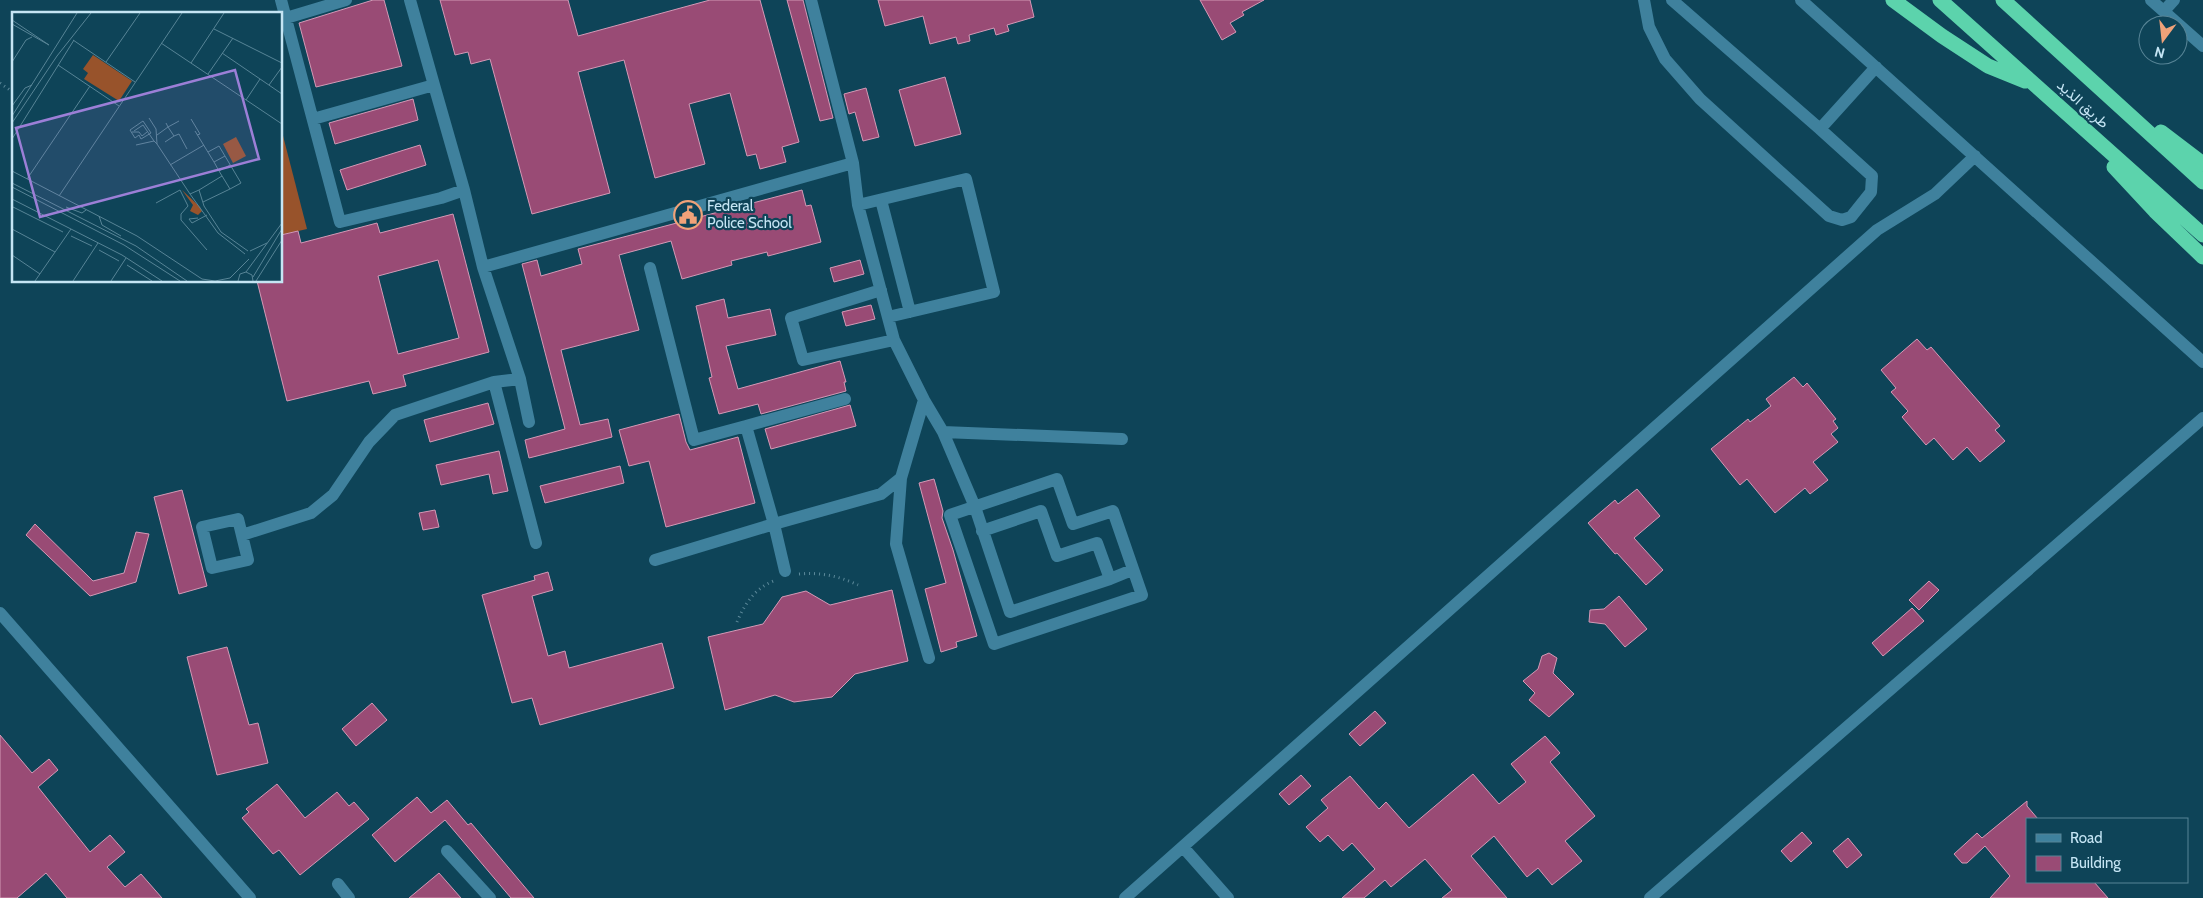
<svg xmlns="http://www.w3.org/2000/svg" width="2203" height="898" viewBox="0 0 2203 898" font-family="Cabin,Vazirmatn,sans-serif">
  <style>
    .green { fill: #98532b }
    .building { fill: #994b75; stroke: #d499b6; fill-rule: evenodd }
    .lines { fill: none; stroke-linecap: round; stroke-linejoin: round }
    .path { stroke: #5c899a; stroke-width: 3; stroke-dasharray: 1 4; stroke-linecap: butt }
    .minor { stroke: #3f819d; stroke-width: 12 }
    .highway { stroke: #5cd3ac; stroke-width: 15 }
    .labels { text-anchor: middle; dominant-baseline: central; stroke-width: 4.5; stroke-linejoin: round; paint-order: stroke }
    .street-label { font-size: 15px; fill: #c5e5f4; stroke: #0e4458 }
    .poi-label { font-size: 15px; fill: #c5e5f4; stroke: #0e4458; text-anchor: start }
    .inset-road { fill: none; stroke: #578496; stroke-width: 1 }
    .view { fill: #9c7fd7; fill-opacity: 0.15; stroke: #9c7fd7; stroke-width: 2.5 }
    .inset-edge { fill: none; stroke: #c5e5f4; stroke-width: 2.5 }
  </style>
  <rect width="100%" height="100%" fill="#0e4458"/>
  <path class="green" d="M281,128l26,101 -26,6z"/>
  <path class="building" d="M373,0h11l18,66 -86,21 -17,-64z
    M440,0h128l10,36 132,-36h50l39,142 -17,5 4,15 -26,7 -4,-15 -9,2 -17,-63 -41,11 16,60 -50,14 -31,-118 -46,12 32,121 -78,21 -42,-155 -19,5 -3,-12 -13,3z
    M787,0h16l30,118 -13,3z
    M878,0h152l4,17 -27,8 2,6 -13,4 -2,-7 -25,7 1,6 -12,3 -2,-7 -26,7 -7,-28 -38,10z
    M1200,0h64l-22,12 2,3 -14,8 6,9 -14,8z
    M945,77l16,57 -46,12 -16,-56z
    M866,88l13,49 -16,4 -8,-29 -6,2 -5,-20z
    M413,99l5,21 -83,24 -6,-21z
    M420,145l6,20 -79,25 -7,-20z
    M802,190l4,16 5,-1 10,37 -53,14 -1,-4 -36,9 1,4 -50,14 -11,-38 -52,14 20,75 -78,20 19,75 28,-6 4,18 -83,21 -4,-18 40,-11 -43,-165 15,-4 4,16 41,-12 -4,-15z
    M453,214l36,138 -86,23 3,11 -33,8 -4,-13 -82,20 -30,-120h24v-46l17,-4 3,12 76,-20 3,10zM438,260l21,78 -61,16 -20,-78z
    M860,260l4,14 -30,8 -4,-14z
    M724,299l4,19 42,-9 6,26 -50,11 12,43 102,-28 6,21h-2l2,9 -85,23 -3,-10 -39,10 -10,-36 3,-1 -16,-71z
    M871,305l4,14 -29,7 -4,-14z
    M1917,339l10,11 4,-3 69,79 -5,4 10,11 -25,21 -13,-15 -14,13 -19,-22 -8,7 -24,-28 6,-6 -17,-19 5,-4 -15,-18z
    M1794,377l9,10 4,-4 29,36 -3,2 5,7 -7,6 7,8 -25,20 15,18 -18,14 -5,-6 -30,25 -28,-34 -7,6 -29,-36 37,-30 2,3 21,-16 -5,-7z
    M488,403l6,21 -64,18 -6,-22z
    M850,405l6,21 -85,23 -6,-20z
    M679,414l7,28 4,8 48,-13 17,66 -89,24 -17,-66 -20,5 -10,-36z
    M499,451l9,40 -15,3 -4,-20 -48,11 -5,-20z
    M620,466l4,17 -79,20 -5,-17z
    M934,479l9,32 -1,7 11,32 24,86 -21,6 1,5 -16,5 -16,-63 21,-6 -27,-100z
    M1637,489l23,27 -26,22 29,32 -17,15 -29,-32 -2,1 -27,-31 27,-23 3,4z
    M182,490l25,96 -28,8 -25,-97z
    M435,510l4,17 -16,3 -4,-17z
    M35,524l58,57 31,-8 12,-41 13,2 -13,48 -46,14 -64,-61z
    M548,572l5,18 -21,6 16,60 17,-5 4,17 93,-25 12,45 -134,37 -8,-27 -20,5 -30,-108 53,-15 -1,-4z
    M1929,581l10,9 -20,20 -10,-10z
    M892,590l16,71 -53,13 -23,23 -38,5 -19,-7 -50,15 -17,-73 55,-13 19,-27 24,-6 24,14z
    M1619,596l28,33 -22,18 -20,-23 -16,-2 1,-12 14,-1z
    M1912,608l12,13 -41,35 -11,-13z
    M227,647l22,78 9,-2 10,40 -51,12 -30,-118z
    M1549,653l8,5 -4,15 21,21 -25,23 -20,-17 6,-7 -12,-12 15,-12 4,-13z
    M372,703l15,17 -31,26 -14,-17z
    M1375,711l11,12 -26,23 -11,-12z
    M0,735l32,38 17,-14 9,11 -20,17 52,65 20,-17 15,17 -18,15 18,20 16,-13 21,24h-95l-21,-25 -29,25h-17z
    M1545,736l15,17 -10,9 45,54 -30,25 17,20 -30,24 -14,-17 -11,9 -33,-41 -23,20 36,42h-65l10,-8 -27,-31 -34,28 -6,-7 -21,18h-22l33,-29 -23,-26 -9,8 -15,-16 -8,7 -14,-15 22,-19 -7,-8 29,-24 29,33 7,-7 23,26 64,-54 26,30 27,-22 -15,-18z
    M1301,775l10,11 -22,19 -10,-11z
    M277,784l28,34 32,-26 12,14 5,-4 15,17 -69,56 -21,-25 -6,4 -31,-36 7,-6 -3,-3z
    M417,797l14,16 16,-13 21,25 3,-2 63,75h-23l-66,-78 -50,42 -23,-27z
    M2027,801v5l11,13h-11v63h67l14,16h-118l20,-22 -25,-30 -18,17h-5l-8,-9 23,-21 5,5z
    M1802,832l10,11 -21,19 -10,-11z
    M1848,838l14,17 -15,13 -14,-17z
    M439,873l22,25h-52z"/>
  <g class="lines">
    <path class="path" d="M0,83l14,10
      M799,574c21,-2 40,2 59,11
      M737,622c8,-19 19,-35 39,-42"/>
    <path class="minor" d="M281,0l59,222 101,-24 23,-8
      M410,0l24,85
      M811,0l42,163 5,42 36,135 30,60
      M1644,0l5,27 16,32 35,40 129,117 13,4 9,-3 20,-25 1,-16 -52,-47
      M1672,0l148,129 56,-62
      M1801,0l402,362
      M2151,0l52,46
      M2164,11l10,-11
      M286,18l60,-18
      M313,119l121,-34 30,105 19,77 37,112 9,43
      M881,200l29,112
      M858,205l108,-26 28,113 -106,25
      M483,267l370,-104
      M650,268l44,172 52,-14
      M881,290l-90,28 12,42 91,-20
      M520,379l-26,3 42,161
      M845,399l-99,27 28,98 107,-30 20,-16
      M943,432l32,75 35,105 100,-33
      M1057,479l16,45 40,-13 29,84 -148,49 -44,-129z
      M238,519l10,41 -36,8 -10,-41z
      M982,531l59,-20 16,45 40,-13 13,36 22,-9
      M242,535l69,-22 22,-18 36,-53 26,-27 99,-33
      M655,560l119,-36 11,47
      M0,613l250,285
      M929,658l-33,-114 5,-66 23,-78 19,32 179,7
      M1183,847l45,51
      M447,851l43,47
      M338,884l11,14
      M1125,898l752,-668 58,-36 40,-38
      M1650,898l553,-480"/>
    <path class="highway" d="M1893,0l49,36 46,30 37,15
      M1940,0l263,235
      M2003,0l200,182
      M2161,132l42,32
      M2114,167l41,44 48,46"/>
  </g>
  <defs>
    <symbol id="civic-ring" viewBox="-11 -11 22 22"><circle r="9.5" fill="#0e4458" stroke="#f0a279" stroke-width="1.5"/><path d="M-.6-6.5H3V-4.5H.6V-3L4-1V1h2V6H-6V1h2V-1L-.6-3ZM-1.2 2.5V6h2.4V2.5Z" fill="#f0a279"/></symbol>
  </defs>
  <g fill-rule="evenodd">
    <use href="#civic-ring" x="672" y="199" width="32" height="32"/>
  </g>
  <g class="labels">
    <g class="street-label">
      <text transform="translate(2083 104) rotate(42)">طريق الذيد</text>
    </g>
    <g class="poi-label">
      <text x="707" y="206">Federal<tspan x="707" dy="17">Police School</tspan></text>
    </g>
  </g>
  <g transform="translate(12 12)">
    <rect width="270" height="270" fill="#0e4458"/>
    <path d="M81,43l39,26 -13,20 -35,-22 4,-6 -5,-4zM224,125l10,19 -13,7 -10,-19zM170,178l18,17 2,4 -4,4 -8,-4 3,-6z" fill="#98532b"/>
    <path class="inset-road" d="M0,8l37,25M0,12l37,21M202,17l68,34M61,28l62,42M149,31l121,81M210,41l60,41M0,50l14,-22 6,-3M94,50l34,-49M179,51l33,-50M46,53l61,41M196,62l25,-36M257,73l13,-18M234,88l14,-21M0,94l13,-18 7,-3M0,104l65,-103M179,107l9,15 -3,1M131,109l8,12 -10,6 -2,-4 -4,3 -5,-8zM0,111l45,-67 34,-43M154,111l2,4 11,-6M122,119l9,-6 11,16M183,119l19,31 11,-6M120,120h7l3,4 5,-4M145,123l11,-8 6,9 -9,6M162,124l5,-2 8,15M0,127l62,-99M145,132l33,50M124,133l18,-4 3,3 -1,-15 -7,-11M196,140l11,-6 22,37 -11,6 -11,-18M202,150l5,9 11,-6M158,153l34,-20M0,159l125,65 65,43 13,2 15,-3 19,-19M15,167l63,-93M0,171l124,63 51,35M0,175l112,58 56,36M187,178l23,-14M47,184l123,-183M0,187l110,56 40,26M191,190l27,-13M144,191l24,-13 8,16 -7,8v6l26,30M1,195l50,25M54,195l16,6 4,-3M87,204l3,9 19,11M186,206l-9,1 3,4 15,-8M0,217l43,23M59,224l21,10M87,238l20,11M238,239l17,-8M233,242l-27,-21 -28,-39 9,-4 5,16 17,26 27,19M0,243l28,19M115,253l25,16M234,260l36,-49M241,265l29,-48M23,269l36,-52M61,269l25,-38M99,269l15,-23M226,269l2,-7 6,-2 6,3 1,6M244,269l26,-41"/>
    <path class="view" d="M223,58l24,89 -219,58 -24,-89z"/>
    <rect width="270" height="270" class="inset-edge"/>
  </g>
  <rect x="2026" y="818" width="162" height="65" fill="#0e4458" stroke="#578496"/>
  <rect x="2036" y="834" width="25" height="8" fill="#3f819d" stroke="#578496"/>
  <text x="2070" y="843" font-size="15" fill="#c5e5f4">Road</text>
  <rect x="2036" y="856" width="25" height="15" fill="#994b75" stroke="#578496"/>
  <text x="2070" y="868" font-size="15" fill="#c5e5f4">Building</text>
  <g transform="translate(2163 40) rotate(195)"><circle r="24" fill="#0e4458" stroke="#578496"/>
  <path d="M0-4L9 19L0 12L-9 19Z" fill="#f0a279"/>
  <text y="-8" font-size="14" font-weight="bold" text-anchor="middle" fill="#c5e5f4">N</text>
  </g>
</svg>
